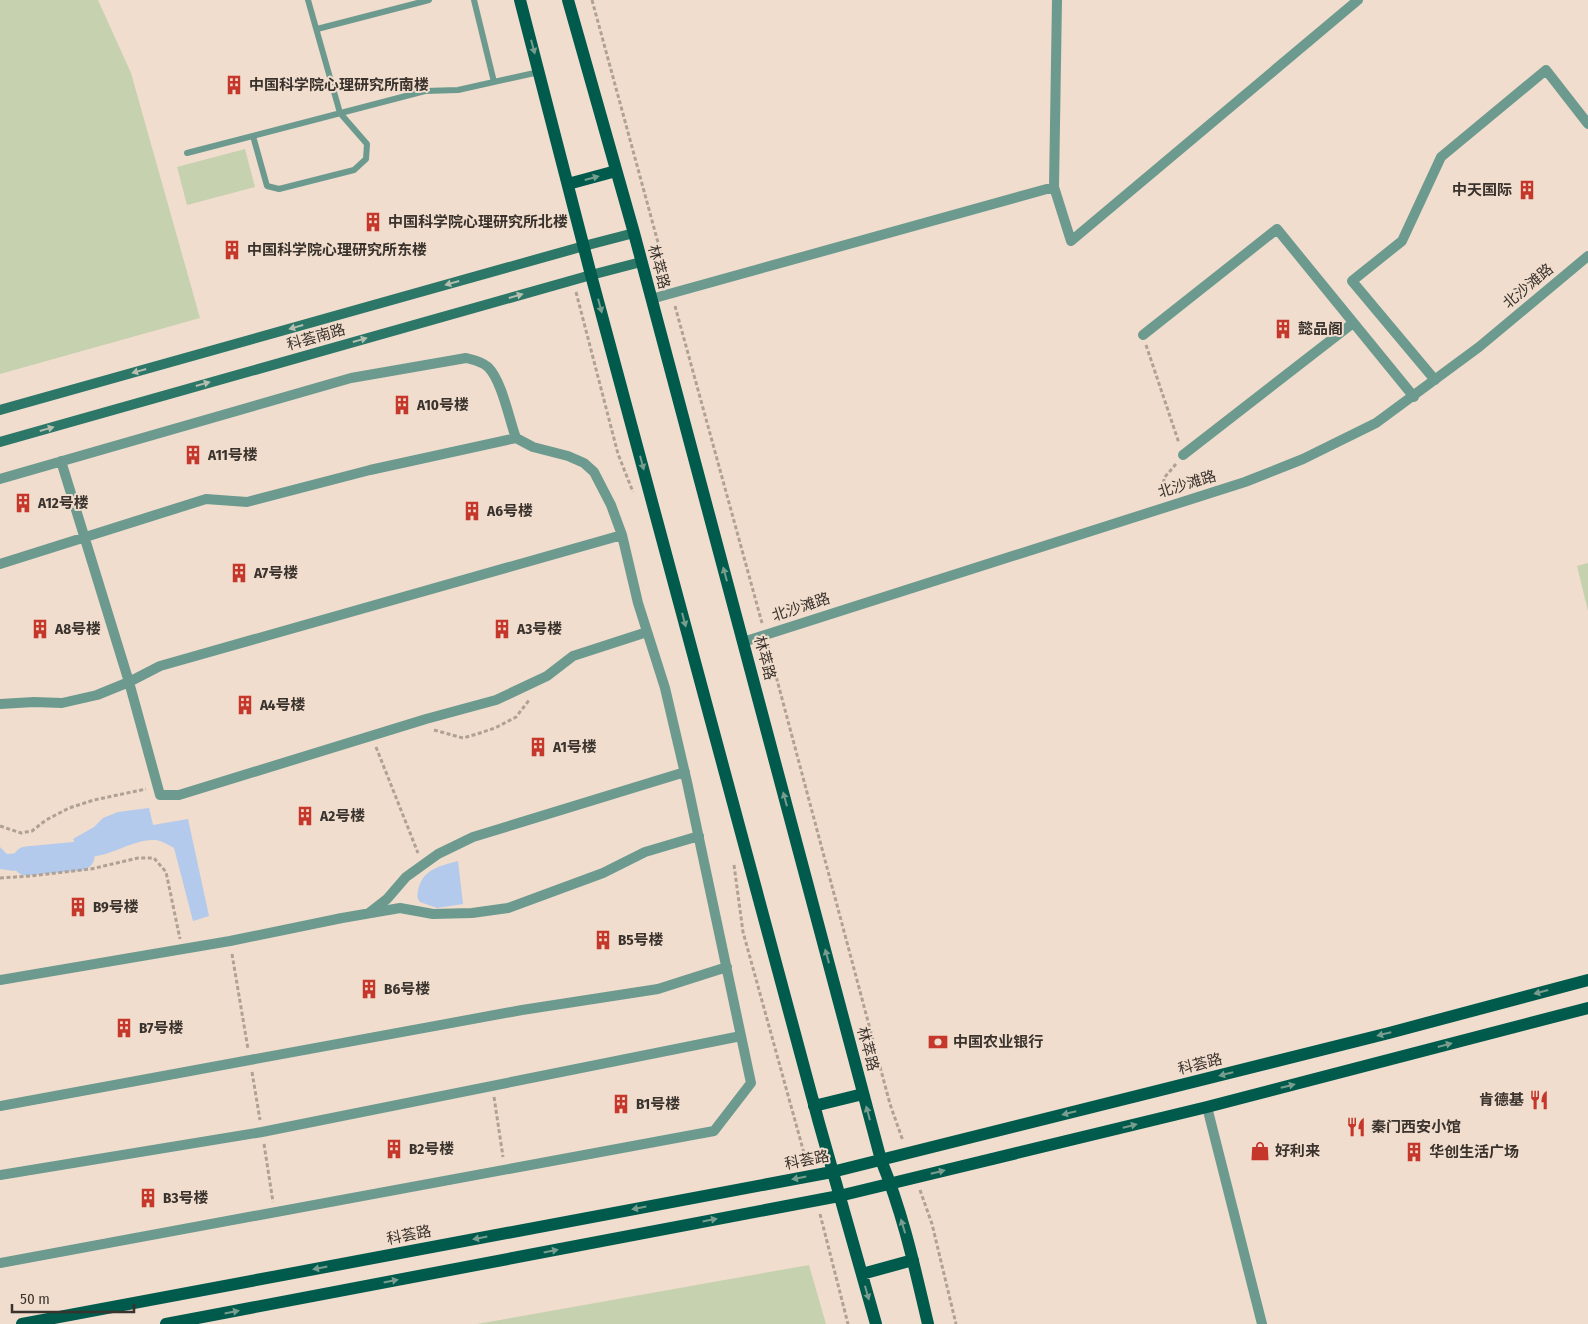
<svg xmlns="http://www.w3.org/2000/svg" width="1588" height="1324" viewBox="0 0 1588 1324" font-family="'Fira Sans Condensed','Noto Sans SC',sans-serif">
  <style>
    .green { fill: #c6d1af }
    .water { fill: #b3caec }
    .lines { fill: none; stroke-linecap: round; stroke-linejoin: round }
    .river { stroke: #b3caec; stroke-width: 29 }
    .path { stroke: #b0a195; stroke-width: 3; stroke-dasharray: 4 2.5; stroke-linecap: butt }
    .lane { stroke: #6d9a8f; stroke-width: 6 }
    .street { stroke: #6d9a8f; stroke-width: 10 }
    .secondary { stroke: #2c7768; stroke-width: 10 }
    .primary { stroke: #015b4d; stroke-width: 12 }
    .oneway { fill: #789c8d }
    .oneway2 { fill: #b5beaf }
    .labels { text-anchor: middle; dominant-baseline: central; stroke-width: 4; stroke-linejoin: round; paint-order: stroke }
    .poi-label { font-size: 15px; font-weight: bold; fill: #3a332d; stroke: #f0ddcd; text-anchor: start }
    .street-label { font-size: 15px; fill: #3a332d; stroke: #f0ddcd }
  </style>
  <rect width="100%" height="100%" fill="#f0ddcd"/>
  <path class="green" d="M0,0h98l33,73 69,245 -200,56z
    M245,149l10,38 -68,18 -10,-38z
    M1588,563v48l-11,-45z
    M809,1265l17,59h-349z"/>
  <path class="water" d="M149,808l4,17 35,-6 21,97 -16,5 -19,-73c-5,-3 -12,-7 -18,-8 -25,-2 -49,21 -76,16l-7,-17 21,-12 9,-9 15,-6z
    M0,847l7,7 12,-1 7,2 1,6 -3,7 -10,3 -14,-2z
    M458,861l5,43 -26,4 -17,-6c-3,-4 -3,-6 -2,-11 4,-22 22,-25 40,-30z"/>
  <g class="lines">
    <path class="river" d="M27,861l53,-5"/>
    <path class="path" d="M592,0l77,283
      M576,292l42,162 15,38
      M675,306l87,317
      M1146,345l33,98
      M1163,496l1,-18 12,-14
      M768,646l122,458 13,37
      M434,730l29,8 14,-4 18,-6 21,-11 14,-18
      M376,747l42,106
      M0,826l21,7 11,-2 14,-11 23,-12 25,-8 52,-11
      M734,865l9,67 64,232
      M0,878l30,-2 61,-7 47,-11h16l12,14 14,67
      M232,954l16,95
      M252,1072l8,48
      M494,1097l9,60
      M264,1144l9,58
      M920,1190l12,34 24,100
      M820,1214l28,110"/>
    <path class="lane" d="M474,0l20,82
      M317,29l112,-29
      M253,136l14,50 12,3 75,-19 12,-11 1,-15 -27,-31 -32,-113
      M187,153l238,-62 33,-1 81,-18"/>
    <path class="street" d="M1057,0l-3,187 17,54 287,-241
      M651,299l403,-112
      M1143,335l134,-106 137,168
      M1435,380l-83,-99 50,-40 39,-84 105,-87 42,54
      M1183,455l170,-132
      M61,461l68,221 31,113h19l247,-76 70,-19 51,-24 26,-20 74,-24
      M0,479l351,-101 115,-20c8,2 15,3 22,9 14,14 21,52 28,71l17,9 35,9 16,7 10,9 17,33 11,30 16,68 27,85 22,94 64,301 -37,48 -714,132
      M0,564l206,-65 41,3 123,-32 146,-32
      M743,642l502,-160 58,-23 73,-36 103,-76 109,-91
      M0,704l34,-2 28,1 35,-8 32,-13 31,-16 462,-131
      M369,913l18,-14 19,-22 32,-23 35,-17 212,-65
      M0,980l230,-39 112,-23 58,-10 33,6 39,-1 36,-5 95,-35 42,-21 54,-16
      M0,1106l522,-96 136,-21 69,-22
      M1207,1107l55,217
      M0,1175l262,-43 479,-96"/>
    <path class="secondary" d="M0,410l584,-164 50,-13
      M0,442l591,-167 50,-13"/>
    <path class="primary" d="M520,0l71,275 228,848 57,201
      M568,0l66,233 247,927c22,53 34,109 47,164
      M568,184l48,-13
      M814,1106l49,-12
      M862,1274l51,-14
      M22,1324l810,-152 557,-139 199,-53
      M166,1324l673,-128 368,-89 381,-99"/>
  </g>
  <defs><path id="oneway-solid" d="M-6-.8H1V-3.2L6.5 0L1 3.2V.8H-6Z" transform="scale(1.25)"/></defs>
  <g class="oneway">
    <use href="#oneway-solid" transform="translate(533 47) rotate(75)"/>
    <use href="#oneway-solid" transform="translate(592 178) rotate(-15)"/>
    <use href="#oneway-solid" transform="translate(600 306) rotate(75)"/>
    <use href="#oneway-solid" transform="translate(642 463) rotate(75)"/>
    <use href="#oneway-solid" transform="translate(725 574) rotate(-105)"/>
    <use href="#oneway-solid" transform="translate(684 620) rotate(75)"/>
    <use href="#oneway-solid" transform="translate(785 799) rotate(-105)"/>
    <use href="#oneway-solid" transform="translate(827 956) rotate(-105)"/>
    <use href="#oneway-solid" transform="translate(1541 992) rotate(165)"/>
    <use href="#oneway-solid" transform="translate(1384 1034) rotate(166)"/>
    <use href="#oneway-solid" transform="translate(1445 1045) rotate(-15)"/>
    <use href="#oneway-solid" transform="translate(1226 1074) rotate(166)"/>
    <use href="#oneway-solid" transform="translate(1288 1086) rotate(-14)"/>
    <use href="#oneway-solid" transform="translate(868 1113) rotate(-105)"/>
    <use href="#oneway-solid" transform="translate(1069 1113) rotate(166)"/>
    <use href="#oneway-solid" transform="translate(1130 1126) rotate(-14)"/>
    <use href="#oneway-solid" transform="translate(938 1172) rotate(-14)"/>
    <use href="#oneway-solid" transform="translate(799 1178) rotate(169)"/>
    <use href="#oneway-solid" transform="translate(639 1208) rotate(169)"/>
    <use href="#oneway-solid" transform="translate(710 1220) rotate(-11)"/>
    <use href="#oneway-solid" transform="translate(903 1226) rotate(-107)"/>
    <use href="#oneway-solid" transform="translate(480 1238) rotate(169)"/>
    <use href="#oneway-solid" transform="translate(551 1251) rotate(-11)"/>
    <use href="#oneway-solid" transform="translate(320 1268) rotate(169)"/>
    <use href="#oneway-solid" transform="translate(391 1281) rotate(-11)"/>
    <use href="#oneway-solid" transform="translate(867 1293) rotate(74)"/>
    <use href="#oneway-solid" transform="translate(232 1312) rotate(-11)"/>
  </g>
  <g class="oneway2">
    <use href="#oneway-solid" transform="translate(452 283) rotate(164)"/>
    <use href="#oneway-solid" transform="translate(516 296) rotate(-16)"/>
    <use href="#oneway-solid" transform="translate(296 327) rotate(164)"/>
    <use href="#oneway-solid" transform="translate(360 340) rotate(-16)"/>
    <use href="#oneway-solid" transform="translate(139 371) rotate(164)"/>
    <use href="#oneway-solid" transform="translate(203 384) rotate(-16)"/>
    <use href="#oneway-solid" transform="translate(47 429) rotate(-16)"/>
  </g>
  <defs>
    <symbol id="building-bare" viewBox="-9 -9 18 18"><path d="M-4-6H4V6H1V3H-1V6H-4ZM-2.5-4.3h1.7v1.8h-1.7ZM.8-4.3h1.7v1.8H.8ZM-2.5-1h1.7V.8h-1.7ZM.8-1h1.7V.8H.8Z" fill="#c4372a" stroke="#f0ddcd" stroke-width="2.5" paint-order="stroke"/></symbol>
    <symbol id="bank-bare" viewBox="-9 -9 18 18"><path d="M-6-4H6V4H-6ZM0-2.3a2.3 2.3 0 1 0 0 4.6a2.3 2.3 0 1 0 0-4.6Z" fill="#c4372a" stroke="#f0ddcd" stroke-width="2.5" paint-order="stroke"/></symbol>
    <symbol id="restaurant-bare" viewBox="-9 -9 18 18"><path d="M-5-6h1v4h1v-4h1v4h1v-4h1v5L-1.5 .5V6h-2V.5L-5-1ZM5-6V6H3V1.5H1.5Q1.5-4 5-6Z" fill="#c4372a" stroke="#f0ddcd" stroke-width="2.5" paint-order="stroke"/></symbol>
    <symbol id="shop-bare" viewBox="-9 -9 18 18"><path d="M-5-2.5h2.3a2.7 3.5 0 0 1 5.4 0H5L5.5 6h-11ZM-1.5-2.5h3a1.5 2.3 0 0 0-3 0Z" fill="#c4372a" stroke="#f0ddcd" stroke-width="2.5" paint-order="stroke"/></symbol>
  </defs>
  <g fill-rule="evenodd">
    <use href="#building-bare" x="220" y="71" width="28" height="28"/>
    <use href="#building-bare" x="1513" y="176" width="28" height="28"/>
    <use href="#building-bare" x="359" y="208" width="28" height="28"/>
    <use href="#building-bare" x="218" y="236" width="28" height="28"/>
    <use href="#building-bare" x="1269" y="315" width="28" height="28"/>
    <use href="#building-bare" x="388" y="391" width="28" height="28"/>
    <use href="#building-bare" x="179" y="441" width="28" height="28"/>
    <use href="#building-bare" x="9" y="489" width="28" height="28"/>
    <use href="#building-bare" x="458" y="497" width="28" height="28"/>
    <use href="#building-bare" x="225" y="559" width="28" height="28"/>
    <use href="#building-bare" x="26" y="615" width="28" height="28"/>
    <use href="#building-bare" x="488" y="615" width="28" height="28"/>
    <use href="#building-bare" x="231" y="691" width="28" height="28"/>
    <use href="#building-bare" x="524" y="733" width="28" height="28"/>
    <use href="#building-bare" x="291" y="802" width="28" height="28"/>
    <use href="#building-bare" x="64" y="893" width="28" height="28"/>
    <use href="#building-bare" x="589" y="926" width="28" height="28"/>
    <use href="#building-bare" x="355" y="975" width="28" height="28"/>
    <use href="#building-bare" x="110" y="1014" width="28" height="28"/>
    <use href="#bank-bare" x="924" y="1028" width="28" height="28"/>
    <use href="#restaurant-bare" x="1525" y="1086" width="28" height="28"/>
    <use href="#building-bare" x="607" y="1090" width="28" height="28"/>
    <use href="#restaurant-bare" x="1342" y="1113" width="28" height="28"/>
    <use href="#building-bare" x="380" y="1135" width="28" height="28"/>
    <use href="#shop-bare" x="1246" y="1137" width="28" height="28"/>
    <use href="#building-bare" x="1400" y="1138" width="28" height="28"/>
    <use href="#building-bare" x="134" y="1184" width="28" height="28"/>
  </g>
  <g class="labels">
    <g class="poi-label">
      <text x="249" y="85">中国科学院心理研究所南楼</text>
      <text x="1512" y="190" text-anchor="end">中天国际</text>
      <text x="388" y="222">中国科学院心理研究所北楼</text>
      <text x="247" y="250">中国科学院心理研究所东楼</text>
      <text x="1298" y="329">懿品阁</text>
      <text x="417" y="405">A10号楼</text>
      <text x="208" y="455">A11号楼</text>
      <text x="38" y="503">A12号楼</text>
      <text x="487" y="511">A6号楼</text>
      <text x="254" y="573">A7号楼</text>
      <text x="55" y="629">A8号楼</text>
      <text x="517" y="629">A3号楼</text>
      <text x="260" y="705">A4号楼</text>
      <text x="553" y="747">A1号楼</text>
      <text x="320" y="816">A2号楼</text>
      <text x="93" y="907">B9号楼</text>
      <text x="618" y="940">B5号楼</text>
      <text x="384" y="989">B6号楼</text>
      <text x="139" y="1028">B7号楼</text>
      <text x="953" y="1042">中国农业银行</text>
      <text x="1524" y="1100" text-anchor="end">肯德基</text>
      <text x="636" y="1104">B1号楼</text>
      <text x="1371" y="1127">秦门西安小馆</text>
      <text x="409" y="1149">B2号楼</text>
      <text x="1275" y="1151">好利来</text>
      <text x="1429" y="1152">华创生活广场</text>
      <text x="163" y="1198">B3号楼</text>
    </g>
    <g class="street-label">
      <text transform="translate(659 267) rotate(75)">林萃路</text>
      <text transform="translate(1528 286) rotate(-40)">北沙滩路</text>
      <text transform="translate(316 337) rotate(-16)">科荟南路</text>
      <text transform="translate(1187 484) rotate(-17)">北沙滩路</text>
      <text transform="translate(801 607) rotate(-18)">北沙滩路</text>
      <text transform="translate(765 658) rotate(75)">林萃路</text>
      <text transform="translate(868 1049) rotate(75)">林萃路</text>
      <text transform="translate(1200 1064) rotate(-14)">科荟路</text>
      <text transform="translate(807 1160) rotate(-11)">科荟路</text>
      <text transform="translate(409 1235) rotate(-11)">科荟路</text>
    </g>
  </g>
  <path d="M12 1304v8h122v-8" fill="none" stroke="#3a332d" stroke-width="2.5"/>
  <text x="20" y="1304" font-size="15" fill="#3a332d" stroke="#f0ddcd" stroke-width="4" paint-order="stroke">50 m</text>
</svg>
